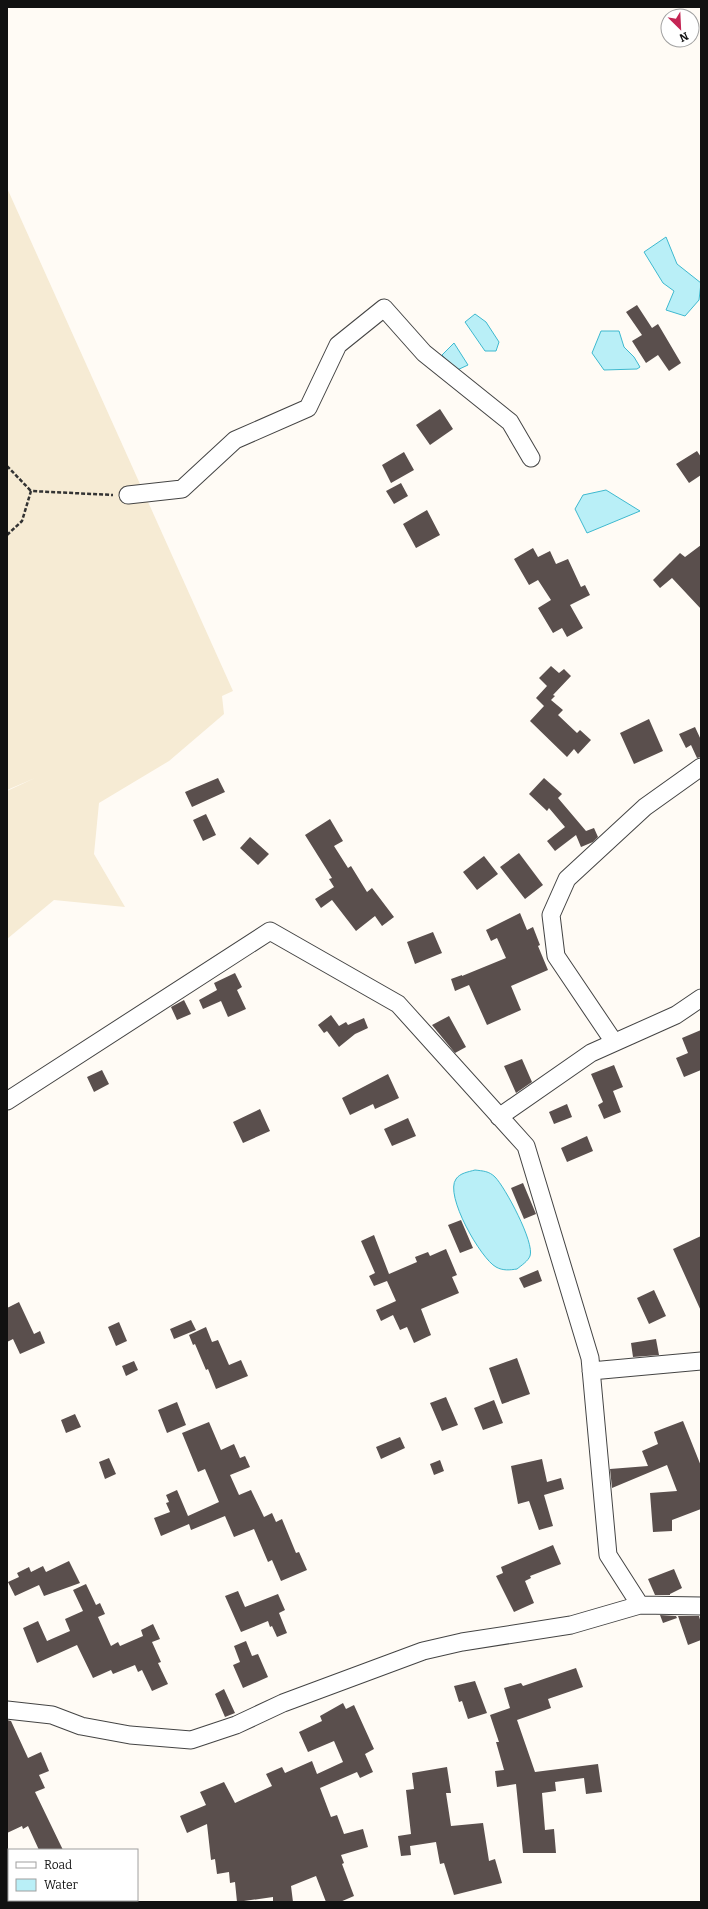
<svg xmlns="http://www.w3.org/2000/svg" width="708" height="1909" viewBox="0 0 708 1909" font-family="Bitter,serif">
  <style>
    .farmland { fill: #f6ebd4 }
    .water { fill: #b9eff7; stroke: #3eb9cf }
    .building { fill: #5a4f4d }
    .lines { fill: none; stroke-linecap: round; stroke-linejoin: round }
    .minor-casing { stroke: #444; stroke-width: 19 }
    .path { stroke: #333; stroke-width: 2.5; stroke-dasharray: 4 2; stroke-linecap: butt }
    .minor { stroke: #fff; stroke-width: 17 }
  </style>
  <rect width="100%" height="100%" fill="#fffbf5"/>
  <path class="farmland" d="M7,188l226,503 -11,5 2,18 -55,47 -70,42 -5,51 31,53 -71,-7 -47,39v-148l28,-13 -28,12z"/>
  <path class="water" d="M666,237l11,27 24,19 -2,17 -14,16 -19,-6 8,-19 -11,-8 -19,-31z
    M475,314l11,8 13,20 -3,9h-11l-20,-29z
    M601,331h18l5,16 10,10 6,10 -3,2 -33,1 -12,-17z
    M454,343l14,22 -13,6 -13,-16z
    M606,490l34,21 -53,22 -12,-24 8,-14z
    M475,1170c8,1 14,1 20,7 10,10 40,66 35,79 -2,5 -8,9 -13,13 -7,1 -14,2 -21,-2 -15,-8 -52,-72 -40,-88 4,-6 12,-7 19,-9z"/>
  <path class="building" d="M637,305l15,23 6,-4 23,39 -12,8 -11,-16 -12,8 -14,-22 10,-6 -16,-23z
    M440,409l13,20 -23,16 -14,-20z
    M697,451l4,6v18l-12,8 -13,-19z
    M404,452l10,18 -23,13 -9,-18z
    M401,483l7,13 -14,8 -8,-13z
    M427,510l13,25 -24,13 -13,-24z
    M701,545v64l-29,-31 -12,10 -7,-8 27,-27 5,4z
    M533,548l5,9 12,-6 6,13 12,-5 13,28 4,-2 5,10 -20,10 13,23 -16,9 -5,-9 -9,5 -15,-25 13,-8 -13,-20 -9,5 -15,-26z
    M551,666l8,7 5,-4 7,7 -18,19 2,1 -4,4 12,10 -5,5 19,18 3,-3 11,10 -13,14 -4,-5 -7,8 -37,-36 14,-15 -8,-8 11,-12 -8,-8z
    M649,719l14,32 -29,13 -14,-31z
    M695,727l6,13v17l-4,1 -6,-13 -5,3 -7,-14z
    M218,778l7,14 -33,15 -7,-15z
    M544,778l18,16 -4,4 28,33 8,-3 4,9 -5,5 -12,5 -5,-12 -21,16 -8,-10 18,-14 -16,-19 -2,3 -18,-17z
    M206,814l10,21 -13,6 -10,-21z
    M330,819l13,22 -9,5 14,22 3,-2 16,26 5,-4 22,29 -12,9 -7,-10 -19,15 -24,-31 -11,8 -6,-9 19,-12 -5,-8 3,-1 -27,-43z
    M250,837l19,17 -11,11 -18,-17z
    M519,853l24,32 -18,14 -25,-32z
    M484,856l14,18 -21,16 -14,-18z
    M520,913l7,17 6,-3 7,18 -2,1 10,24 -37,16 10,24 -34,15 -18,-40 -14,6 -4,-12 11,-4v1l44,-18 -9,-20 -6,3 -5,-11z
    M433,932l9,21 -27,11 -8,-22z
    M235,973l7,14 -5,3 9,19 -18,8 -7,-16 -18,8 -4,-9 18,-10 -3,-7z
    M184,1000l7,14 -14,6 -6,-13z
    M331,1015l8,11 7,-4 2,3 16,-7 4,10 -13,6 -16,13 -12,-16 -3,2 -6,-8z
    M449,1016l17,31 -11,6 -23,-28z
    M701,1030v40l-17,7 -8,-19 12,-5 -6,-15z
    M522,1059l10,23 -16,11 -12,-27z
    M614,1065l9,22 -10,4 8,21 -17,7 -6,-14 5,-3 -12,-28z
    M102,1070l7,14 -15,8 -7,-15z
    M388,1074l11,24 -24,11 -2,-5 -23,11 -8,-17z
    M567,1104l5,13 -18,7 -5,-12z
    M260,1109l10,22 -27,12 -10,-21z
    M408,1118l8,18 -24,10 -8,-17z
    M587,1136l6,15 -26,11 -6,-14z
    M523,1183l13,31 -12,5 -13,-31z
    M461,1220l12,28 -13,5 -12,-28z
    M374,1235l15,39 28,-12 -2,-5 13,-5 2,4 16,-7 11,26 -5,2 7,16 -38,16 10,26 -17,8 -7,-16 -7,3 -7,-15 -12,6 -5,-11 20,-9 -9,-20 -13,5 -5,-10 6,-3 -14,-32z
    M701,1236v75l-28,-62z
    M538,1270l4,11 -18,7 -5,-10z
    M654,1290l12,26 -17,8 -12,-26z
    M19,1302l15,32 6,-3 5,12 -25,11 -7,-15 -6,3v-34z
    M191,1320l5,10 -22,9 -4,-10z
    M119,1322l8,19 -11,5 -8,-19z
    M206,1327l6,15 6,-2 11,25 12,-5 7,16 -32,13 -8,-20 -2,1 -11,-26 -2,1 -4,-10z
    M656,1339l3,16 -26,2 -2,-14z
    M517,1358l13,36 -28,10 -13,-36z
    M134,1361l4,9 -12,6 -4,-10z
    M446,1397l12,28 -16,6 -12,-28z
    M494,1400l9,23 -20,7 -9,-22z
    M177,1402l9,23 -19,8 -9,-23z
    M75,1414l6,13 -15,6 -5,-13z
    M683,1421l18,45v43l-29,11v11l-19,1 -3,-39 27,-2 -10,-26 -55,23 -2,-19 38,-3 -6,-15 16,-7 -4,-12z
    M209,1422l12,28 13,-6 6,14 5,-2 5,11 -20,8 9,20 12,-5 13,27 8,-4 4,9 6,-3 14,34 3,-1 8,18 -26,11 -9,-21 -4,2 -14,-33 -20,8 -9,-21 -34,14 -2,-6 -28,12 -7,-18 16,-6 -4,-9 3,-1 -3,-7 11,-5 11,26 31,-14 -14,-33 -7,3 -16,-39z
    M400,1437l5,11 -24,11 -5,-12z
    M109,1458l7,16 -11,5 -6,-17z
    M542,1459l5,23 14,-4 3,11 -20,6 9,31 -14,4 -10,-29 -11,3 -7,-38z
    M440,1460l4,11 -10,4 -4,-11z
    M553,1545l8,19 -31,12 1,2 -6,3 9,22 -20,9 -18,-36 7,-3 -2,-6z
    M69,1561l11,22 -36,13 -5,-11 -24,11 -7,-14 11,-5 -2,-4 12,-6 2,5 12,-6 3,6z
    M674,1569l8,19 -12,6v1h-15l-7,-16z
    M86,1584l10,21 4,-2 5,11 -7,3 13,29 7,-4 2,4 23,-10 -2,-6 12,-6 7,15 -8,3 9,20 -3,1 10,21 -16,7 -10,-21 -4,2 -3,-7 -22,9 -2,-4 -18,8 -16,-33 -40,18 -14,-35 15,-7 9,20 23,-10 -5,-12 18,-8 -10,-21z
    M238,1591l7,16 33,-13 7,16 -6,3 8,20 -10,4 -5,-11 -2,1 -2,-6 -27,11 -16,-36z
    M660,1615l16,1 1,2 -14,5z
    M678,1616h21l2,7v17l-13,5z
    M246,1641l6,15 6,-2 10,23 -25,11 -10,-23 7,-3 -6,-16z
    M576,1668l7,19 -35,12 3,9 -34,12 18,52 63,-8 4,28 -16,2 -2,-16 -29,4 1,9 -14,2 3,37 9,-1 2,24h-33l-7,-69 -19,3 -2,-16 9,-1 -8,-28h3l-9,-27 20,-7 -6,-20 17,-5 2,3z
    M475,1681l12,32 -19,6 -6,-18 -3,1 -5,-16z
    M224,1689l11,24 -10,4 -10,-23z
    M343,1703l3,6 8,-4 20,44 -9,5 8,18 -13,6 -3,-6 -37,16 11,29 6,-2 7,19 19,-5 5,18 -27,8 3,8 -2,1 12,32 -14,6h-14l-10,-26 -25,10 2,16h-20v-5l-36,5 -2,-20 -5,1 -1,-11 -12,2 -2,-15 -4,1 -4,-36 -20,9 -7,-17 26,-11 -6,-13 24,-10 11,21 37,-17 -6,-12 16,-7 3,6 27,-12 5,13 26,-12 -9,-21 -26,11 -9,-20 23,-11 -2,-5z
    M7,1720l4,1 17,37 13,-6 8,19 -10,4 6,13 -10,4 28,58h-24l-11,-24 -5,3 -1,-3 -15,7z
    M447,1767l4,26h-5l5,33 32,-3 6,38 6,-2 7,24 -48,12 -10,-32 -4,1 -4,-22 -26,4 1,9 -10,1 -3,-20 13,-2 -5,-44 8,-1 -2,-16z"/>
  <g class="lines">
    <defs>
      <path id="minor" d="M128,495l54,-6 53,-49 73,-32 30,-63 46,-37 40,45 86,69 21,36
        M614,1042l-58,-86 -5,-41 16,-36 78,-72 56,-40
        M7,1101l263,-170 128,73 128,142 64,212 18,197 32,50 61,1
        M499,1117l92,-64 85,-38 25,-17
        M591,1371l110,-10
        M7,1710l45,5 29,11 49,9 61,5 45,-15 47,-22 140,-52 39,-9 109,-17 69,-20"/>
    </defs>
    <use href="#minor" class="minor-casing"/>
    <path class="path" d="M7,466l24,25
      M7,535l15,-14 9,-30 82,4"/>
    <use href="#minor" class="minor"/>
  </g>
  <rect width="708" height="1909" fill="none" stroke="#111111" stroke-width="16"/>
  <rect x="8" y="1849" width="130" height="52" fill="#ffffff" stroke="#a0a0a0"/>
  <rect x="16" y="1862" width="20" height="6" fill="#ffffff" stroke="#a0a0a0"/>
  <text x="44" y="1869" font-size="12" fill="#111111">Road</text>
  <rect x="16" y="1879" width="20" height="12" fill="#b9eff7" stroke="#a0a0a0"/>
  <text x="44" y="1889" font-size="12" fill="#111111">Water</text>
  <g transform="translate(680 28) rotate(156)"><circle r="19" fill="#ffffff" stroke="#a0a0a0"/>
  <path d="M0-3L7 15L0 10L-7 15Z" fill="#c42554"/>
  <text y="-6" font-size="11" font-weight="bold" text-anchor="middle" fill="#111111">N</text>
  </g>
</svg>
